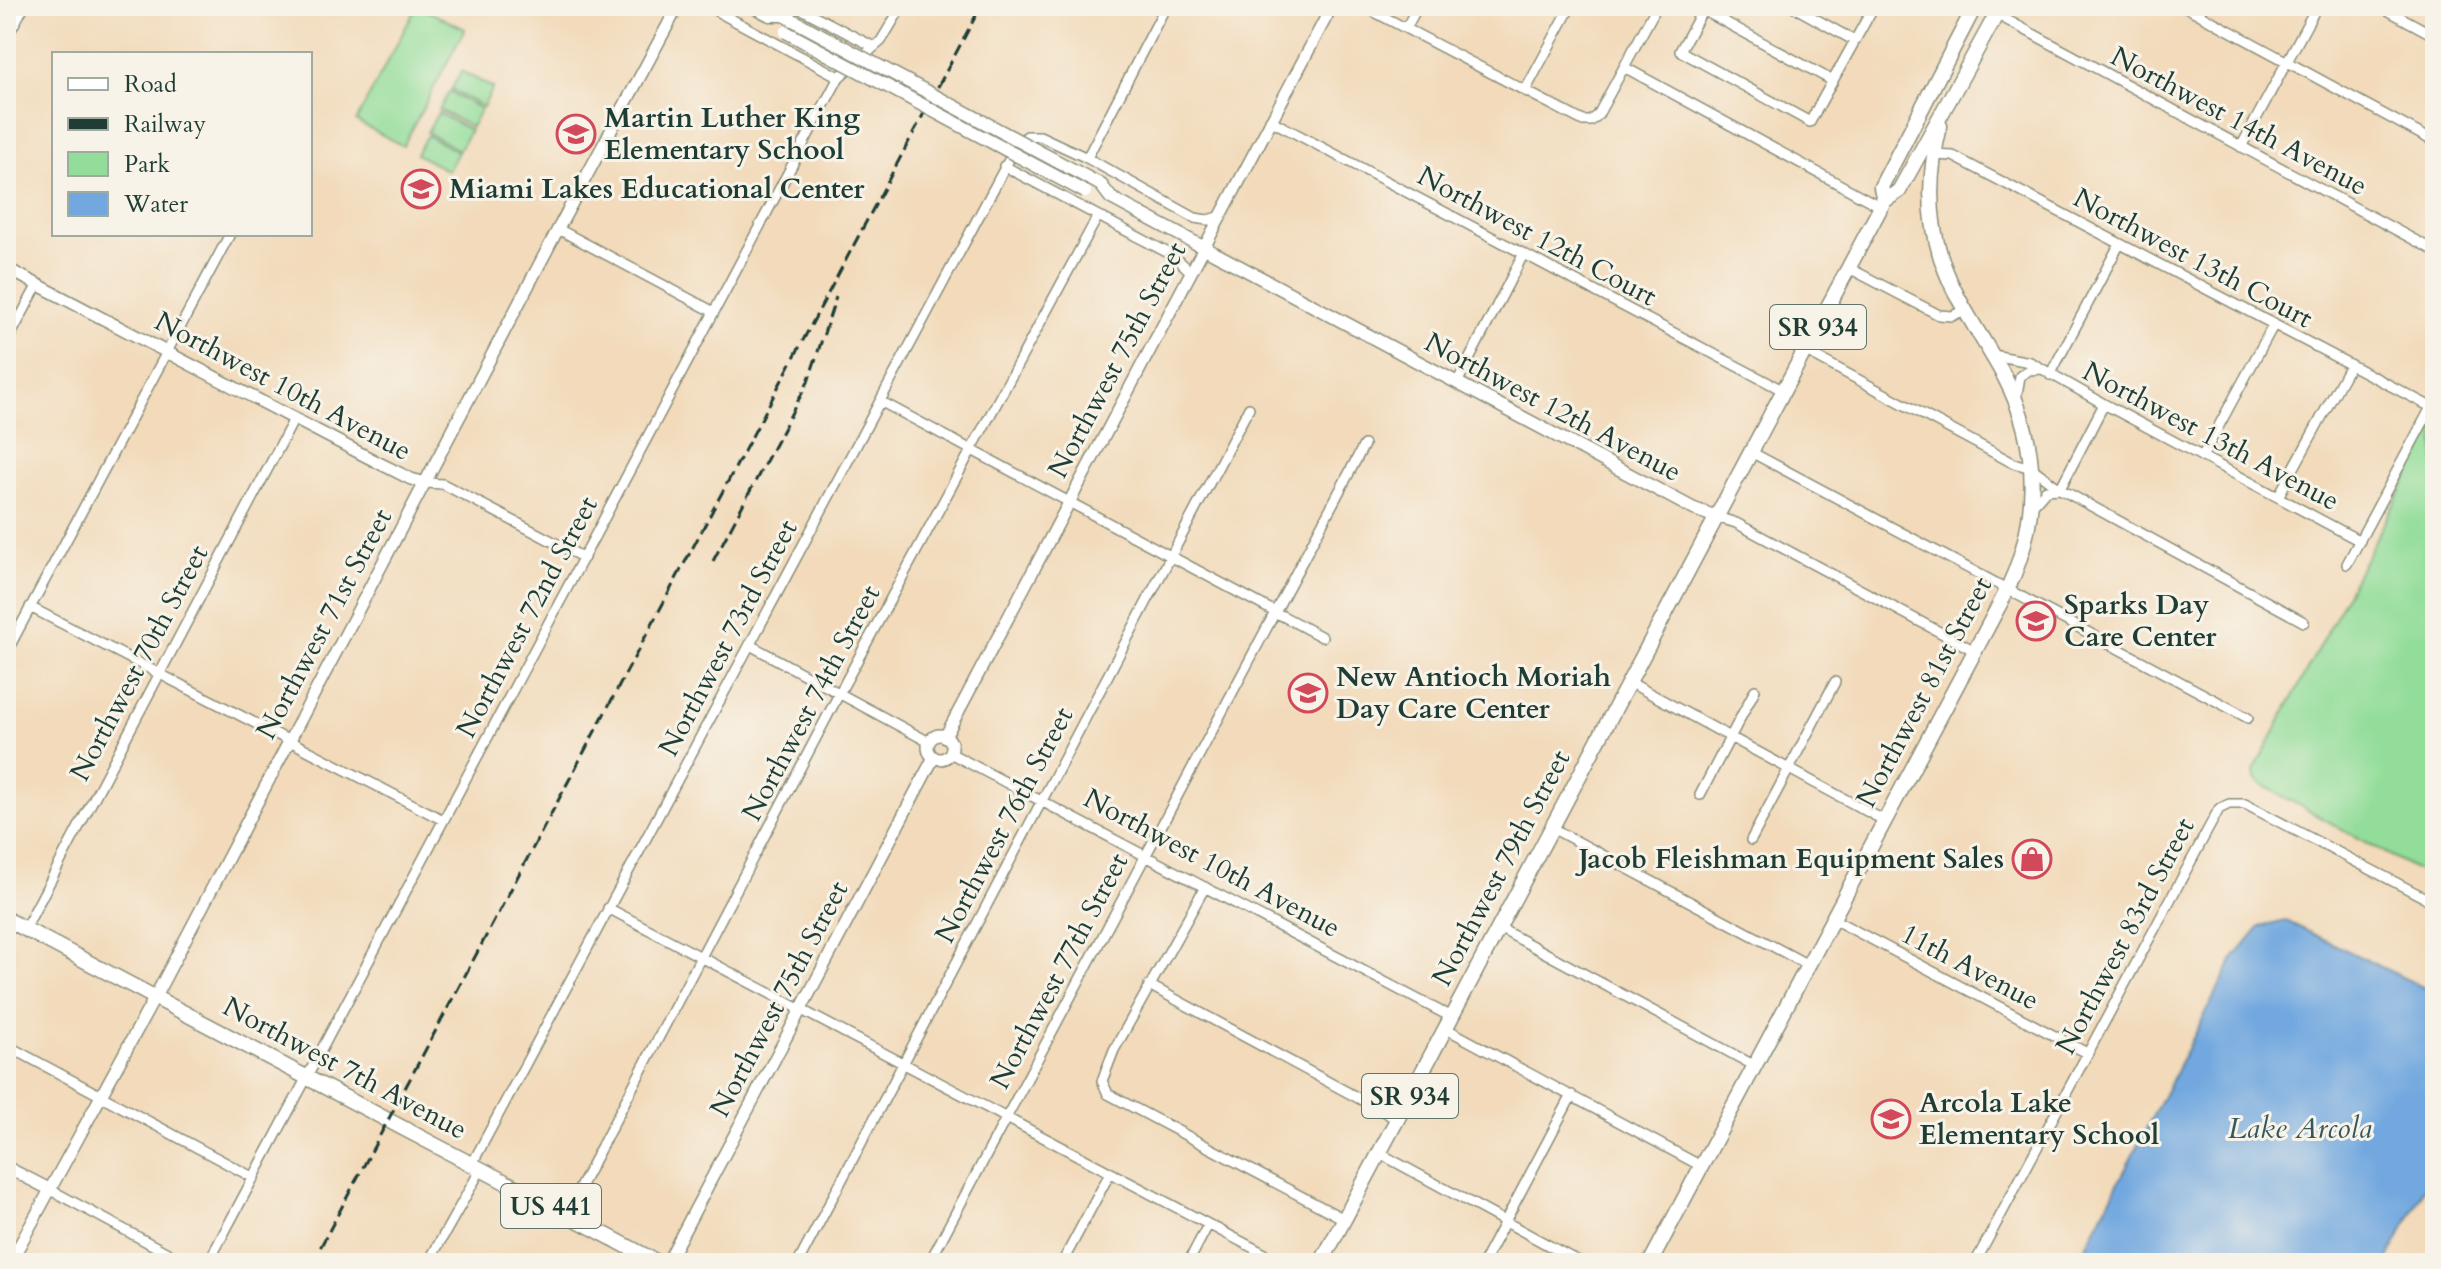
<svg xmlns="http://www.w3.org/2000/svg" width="2441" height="1269" viewBox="0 0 2441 1269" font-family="Cardo,serif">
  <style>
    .green { fill: #92dd99; stroke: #588d66; stroke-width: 2 }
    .water { fill: #72a8df; stroke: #48728a; stroke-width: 2 }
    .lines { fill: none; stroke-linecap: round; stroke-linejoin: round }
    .minor-casing { stroke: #888c77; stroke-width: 12 }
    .tertiary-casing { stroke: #888c77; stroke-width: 14 }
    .secondary-casing { stroke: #888c77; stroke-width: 15 }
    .primary-casing { stroke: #888c77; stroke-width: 17 }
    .minor { stroke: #fff; stroke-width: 9 }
    .tertiary { stroke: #fff; stroke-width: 11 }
    .secondary { stroke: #fff; stroke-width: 12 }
    .primary { stroke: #fff; stroke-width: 14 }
    .rail { stroke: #1f3d34; stroke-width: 3; stroke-dasharray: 12 6; stroke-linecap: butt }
    .secondary-bridge-casing { stroke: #888c77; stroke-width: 15; stroke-linecap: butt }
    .secondary-bridge { stroke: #fff; stroke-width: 12 }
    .labels { text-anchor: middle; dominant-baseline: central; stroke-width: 6; stroke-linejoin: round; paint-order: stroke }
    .shield { fill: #f7f3e8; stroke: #60746a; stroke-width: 2 }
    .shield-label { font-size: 26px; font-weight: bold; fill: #1f3d34 }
    .poi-label { font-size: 28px; font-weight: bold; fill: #1f3d34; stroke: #f7f3e8; text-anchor: start }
    .street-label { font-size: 28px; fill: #1f3d34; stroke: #f7f3e8 }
    .water-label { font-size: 30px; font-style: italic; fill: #34585f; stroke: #f7f3e8 }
  </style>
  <rect width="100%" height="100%" fill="#f7f3e8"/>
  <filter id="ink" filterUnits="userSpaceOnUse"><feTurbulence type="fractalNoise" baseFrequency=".0125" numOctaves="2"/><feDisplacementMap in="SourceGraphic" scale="16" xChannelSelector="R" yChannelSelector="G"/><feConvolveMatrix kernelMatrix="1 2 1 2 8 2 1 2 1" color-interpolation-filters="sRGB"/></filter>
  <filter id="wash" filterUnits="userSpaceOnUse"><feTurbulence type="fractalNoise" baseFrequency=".006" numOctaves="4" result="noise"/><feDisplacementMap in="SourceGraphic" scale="32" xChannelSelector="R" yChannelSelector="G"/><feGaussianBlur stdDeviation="1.8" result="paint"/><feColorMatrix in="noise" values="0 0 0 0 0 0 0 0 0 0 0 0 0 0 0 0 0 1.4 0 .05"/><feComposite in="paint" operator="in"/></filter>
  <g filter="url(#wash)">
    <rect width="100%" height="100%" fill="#f2daba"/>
    <path class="green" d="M417,6l48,23 -62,117 -47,-25z
      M461,71l32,17 -10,19 -32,-17z
      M449,92l32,17 -10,18 -32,-17z
      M438,113l32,17 -11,20 -32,-18z
      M427,135l31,17 -10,19 -32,-17z
      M2435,426v454l-175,-96 -5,-5 -1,-8z"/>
    <path class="water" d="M2286,921l149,72v175l-49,95h-303l4,-19 147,-286 26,-31z"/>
  </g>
  <g filter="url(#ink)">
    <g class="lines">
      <defs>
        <path id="minor" d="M707,6l132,71
          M796,6l78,41
          M1363,6l220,115h8l7,-6 59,-109
          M1705,6l-25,45 130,71 64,-116
          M1792,6l63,35
          M1981,6l454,245
          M2184,6l251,136
          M2380,6l55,30
          M1703,10l130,71
          M1406,28l12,-22
          M6,39l18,-33
          M1624,67l257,140
          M1525,91l46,-85
          M1270,120l514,271
          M2241,147l76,-141
          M1933,155l20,1 478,251
          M1087,158l79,-152
          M1004,166l170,90 17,16
          M558,229l156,83
          M1849,268l90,47 13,1 13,-6
          M6,344l32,-60
          M1805,351l208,112 19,5 28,21 244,133
          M1993,355l37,7 74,42 256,137
          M2050,375l69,-130
          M1457,383l66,-128
          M880,401l442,236
          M2016,401l4,-25 9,-6 13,-1
          M1751,452l497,266
          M2202,457l72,-133
          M426,483l17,1 141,74
          M2060,489l44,-85
          M2278,497l72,-132
          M2032,506l14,-16 14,-1
          M1717,517l19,6 239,128
          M2347,564l88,-164
          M30,607l413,213
          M750,645l179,97
          M6,653l224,-419
          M1629,682l256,139
          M950,753l501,264
          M1700,795l55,-105
          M1552,828l256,137
          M1751,840l84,-158
          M1205,887l-91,163 -12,31 6,13 236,125
          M608,908l674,355
          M1833,919l254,134
          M1499,928l256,138
          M25,929l269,-510
          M1149,985l248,134
          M1445,1028l256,138
          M6,1045l248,133
          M1379,1153l202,110
          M472,1164l546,-1021 9,-7h13l47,22 108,60 12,2 13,-3
          M49,1189l137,74
          M566,1214l273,-520 259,-478
          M208,1263l631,-1186 42,-36 21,-35
          M428,1263l53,-94
          M798,1263l451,-855
          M929,1263l435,-818
          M1062,1263l48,-90
          M1188,1263l20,-38
          M1483,1263l89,-168
          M1975,1263l244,-454 10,-5h16l190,99"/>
        <path id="tertiary" d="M6,268l371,194 34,17 15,4
          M928 747a12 12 0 1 1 24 0a12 12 0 1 1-24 0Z
          M945,737l387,-731
          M6,1167l43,22
          M10,1263l145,-266 403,-768 120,-223
          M667,1263l267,-506"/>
        <path id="secondary" d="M752,6l18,9h14l9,5
          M1092,180l9,5 10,13 583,311 23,8"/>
        <path id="primary" d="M1884,201l-3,-14 94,-181
          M6,919l653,344
          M1321,1263l563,-1062 15,-10 102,-185
          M1650,1263l353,-665c37,-71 39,-151 1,-222 -21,-39 -49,-75 -63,-118 -14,-45 -12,-87 -1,-132"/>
      </defs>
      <use href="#minor" class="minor-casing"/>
      <use href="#tertiary" class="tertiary-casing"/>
      <use href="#secondary" class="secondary-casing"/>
      <use href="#primary" class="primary-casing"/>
      <use href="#minor" class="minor"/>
      <use href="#tertiary" class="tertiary"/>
      <use href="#secondary" class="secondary"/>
      <use href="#primary" class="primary"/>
      <path class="rail" d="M713,561l95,-179 28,-85
        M312,1263l669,-1257"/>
      <defs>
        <path id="secondary-bridge" d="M793,20l299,160
          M786,32l299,160"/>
      </defs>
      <use href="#secondary-bridge" class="secondary-bridge-casing"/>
      <use href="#secondary-bridge" class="secondary-bridge"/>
    </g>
  </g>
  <defs>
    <symbol id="school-ring" viewBox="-11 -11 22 22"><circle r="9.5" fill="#f7f3e8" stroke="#d1495b" stroke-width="1.5"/><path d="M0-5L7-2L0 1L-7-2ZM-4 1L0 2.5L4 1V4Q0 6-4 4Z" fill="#d1495b"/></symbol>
    <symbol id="shop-ring" viewBox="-11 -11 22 22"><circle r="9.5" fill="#f7f3e8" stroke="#d1495b" stroke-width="1.5"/><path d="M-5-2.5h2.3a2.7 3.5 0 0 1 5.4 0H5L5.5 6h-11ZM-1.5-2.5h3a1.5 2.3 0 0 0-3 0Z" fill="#d1495b"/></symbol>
  </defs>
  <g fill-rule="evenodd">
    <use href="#school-ring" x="554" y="112" width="44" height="44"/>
    <use href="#school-ring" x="399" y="167" width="44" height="44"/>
    <use href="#school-ring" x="2014" y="599" width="44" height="44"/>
    <use href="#school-ring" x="1286" y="671" width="44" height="44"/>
    <use href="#shop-ring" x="2010" y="837" width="44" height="44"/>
    <use href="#school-ring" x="1869" y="1097" width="44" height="44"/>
  </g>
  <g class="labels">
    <g class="shield">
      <rect x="1770" y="305" width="96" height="44" rx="6"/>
      <rect x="1362" y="1074" width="96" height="44" rx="6"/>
      <rect x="501" y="1184" width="100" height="44" rx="6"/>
    </g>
    <g class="shield-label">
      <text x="1818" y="327">SR 934</text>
      <text x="1410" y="1096">SR 934</text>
      <text x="551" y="1206">US 441</text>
    </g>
    <g class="poi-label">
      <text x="604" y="118">Martin Luther King<tspan x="604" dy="32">Elementary School</tspan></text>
      <text x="449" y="189">Miami Lakes Educational Center</text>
      <text x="2064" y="605">Sparks Day<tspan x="2064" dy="32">Care Center</tspan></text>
      <text x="1336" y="677">New Antioch Moriah<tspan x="1336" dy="32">Day Care Center</tspan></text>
      <text x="2004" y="859" text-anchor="end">Jacob Fleishman Equipment Sales</text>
      <text x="1919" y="1103">Arcola Lake<tspan x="1919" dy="32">Elementary School</tspan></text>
    </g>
    <g class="street-label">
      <text transform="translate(2239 121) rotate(28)">Northwest 14th Avenue</text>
      <text transform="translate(1537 236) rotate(28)">Northwest 12th Court</text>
      <text transform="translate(2193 258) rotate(28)">Northwest 13th Court</text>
      <text transform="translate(1117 360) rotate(-62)">Northwest 75th Street</text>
      <text transform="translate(283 386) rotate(28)">Northwest 10th Avenue</text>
      <text transform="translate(1553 407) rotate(28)">Northwest 12th Avenue</text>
      <text transform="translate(2211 436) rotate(28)">Northwest 13th Avenue</text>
      <text transform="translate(527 617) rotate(-62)">Northwest 72nd Street</text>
      <text transform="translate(324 624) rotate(-62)">Northwest 71st Street</text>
      <text transform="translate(728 638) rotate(-62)">Northwest 73rd Street</text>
      <text transform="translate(139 663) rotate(-62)">Northwest 70th Street</text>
      <text transform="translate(1924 692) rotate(-62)">Northwest 81st Street</text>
      <text transform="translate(811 703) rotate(-62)">Northwest 74th Street</text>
      <text transform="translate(1004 825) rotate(-62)">Northwest 76th Street</text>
      <text transform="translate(1212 863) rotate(28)">Northwest 10th Avenue</text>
      <text transform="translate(1501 868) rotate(-62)">Northwest 79th Street</text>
      <text transform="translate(2125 936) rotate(-62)">Northwest 83rd Street</text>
      <text transform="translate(1970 967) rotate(28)">11th Avenue</text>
      <text transform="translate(1059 971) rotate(-62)">Northwest 77th Street</text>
      <text transform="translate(779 999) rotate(-62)">Northwest 75th Street</text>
      <text transform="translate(345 1068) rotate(28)">Northwest 7th Avenue</text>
    </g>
    <g class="water-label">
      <text x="2300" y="1128">Lake Arcola</text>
    </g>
  </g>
  <rect width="2441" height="1269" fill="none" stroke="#f7f3e8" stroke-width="32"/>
  <rect x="52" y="52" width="260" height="184" fill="#f7f3e8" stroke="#a1aaa0" stroke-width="2"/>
  <rect x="68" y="78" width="40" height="12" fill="#ffffff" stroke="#a1aaa0" stroke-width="2"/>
  <text x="124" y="92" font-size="24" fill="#1f3d34">Road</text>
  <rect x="68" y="118" width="40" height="12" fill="#1f3d34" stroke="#a1aaa0" stroke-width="2"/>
  <text x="124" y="132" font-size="24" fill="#1f3d34">Railway</text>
  <rect x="68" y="152" width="40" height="24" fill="#92dd99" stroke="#a1aaa0" stroke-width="2"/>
  <text x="124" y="172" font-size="24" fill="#1f3d34">Park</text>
  <rect x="68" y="192" width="40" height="24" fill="#72a8df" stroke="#a1aaa0" stroke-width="2"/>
  <text x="124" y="212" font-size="24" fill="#1f3d34">Water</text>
</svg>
